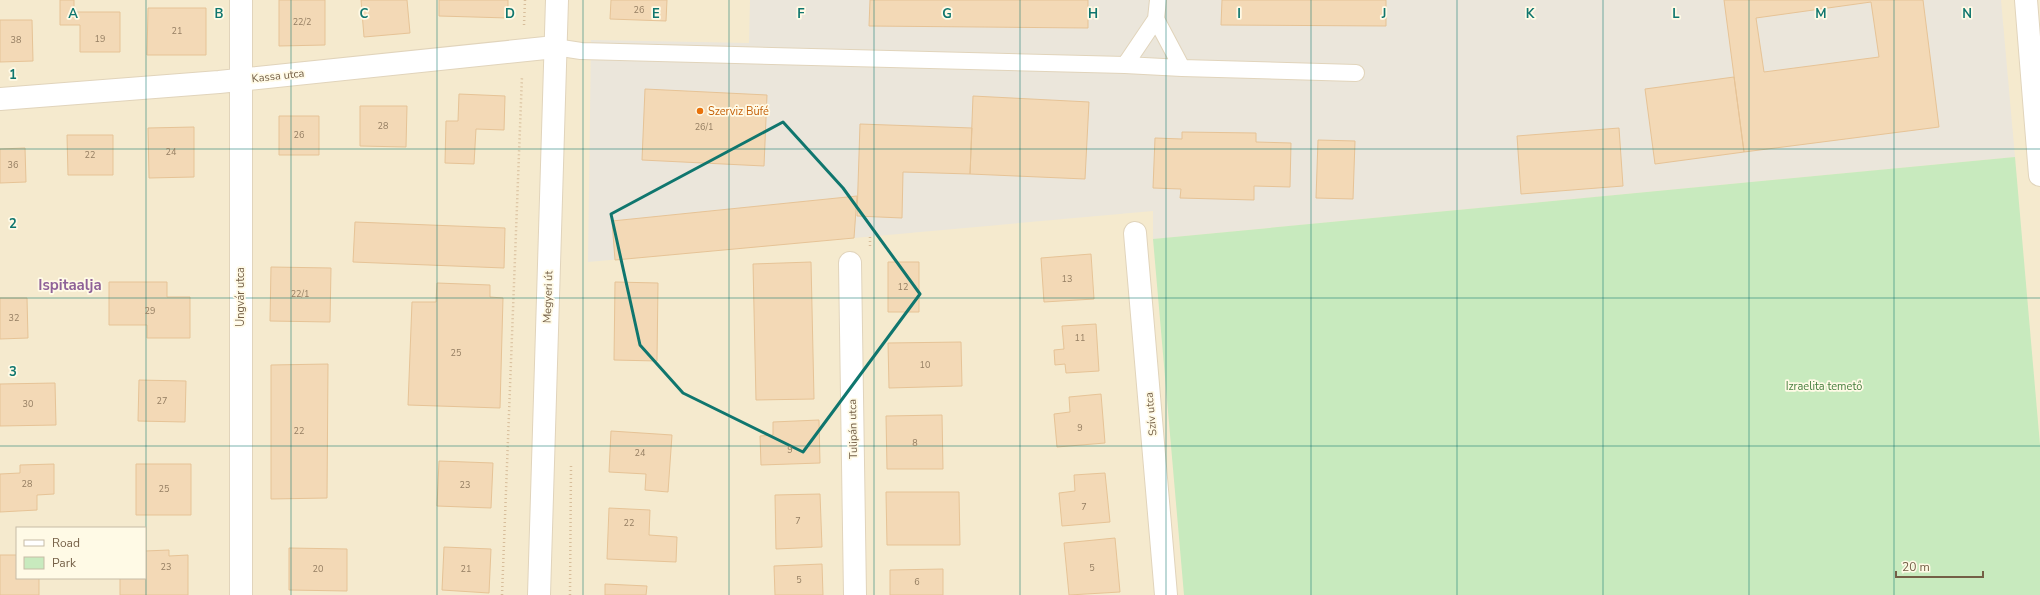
<svg xmlns="http://www.w3.org/2000/svg" width="2040" height="595" viewBox="0 0 2040 595" font-family="'Nunito Sans',sans-serif">
  <style>
    .residential { fill: #f5eace; fill-rule: evenodd }
    .industrial { fill: #ebe6db }
    .green { fill: #c8eabe }
    .building { fill: #f3d9b6; stroke: #e6c396; fill-rule: evenodd }
    .lines { fill: none; stroke-linecap: round; stroke-linejoin: round }
    .lane-casing { stroke: #e1d4bb; stroke-width: 18 }
    .street-casing { stroke: #e1d4bb; stroke-width: 24 }
    .path { stroke: #d7bd9a; stroke-width: 2.5; stroke-dasharray: 1 3; stroke-linecap: butt }
    .lane { stroke: #fff; stroke-width: 16 }
    .street { stroke: #fff; stroke-width: 22 }
    .marked { fill: none; stroke: #0f766e; stroke-width: 3; stroke-linejoin: round }
    .grid { fill: none; stroke: #0f766e; stroke-width: 1; stroke-opacity: 0.55 }
    .food-dot { fill: #e8710a; stroke: #fffae6; stroke-width: 1.5 }
    .labels { text-anchor: middle; dominant-baseline: central; stroke-width: 3.5; stroke-linejoin: round; paint-order: stroke }
    .number-label { font-size: 9px; fill: #947e62 }
    .street-label { font-size: 11px; fill: #745f46; stroke: #fffae6 }
    .food-label { font-size: 11px; fill: #c56008; stroke: #fffae6; text-anchor: start }
    .park-label { font-size: 11px; fill: #488040; stroke: #fffae6 }
    .district-label { font-size: 15px; font-weight: bold; fill: #8f6298; stroke: #fffae6 }
    .grid-label { font-size: 13px; text-anchor: middle; font-weight: bold; fill: #0f766e; stroke: #fffae6; stroke-width: 3.5; stroke-linejoin: round; paint-order: stroke }
  </style>
  <rect width="100%" height="100%" fill="#fdf7df"/>
  <path class="residential" d="M0,0h2040v595h-2040zM17,528h128v50h-128z"/>
  <path class="industrial" d="M750,0h1251l14,157 -862,82v-28l-565,51 3,-222 158,3z"/>
  <path class="green" d="M2015,157l25,288v150h-856l-31,-356z"/>
  <path class="building" d="M60,0h14v12h46v40h-40v-27h-20z
    M279,0h46v45l-46,1z
    M361,0h46l3,33 -46,4z
    M439,0h69v18l-69,-2z
    M611,0h56l-1,21 -56,-2z
    M870,0h218v28l-219,-2z
    M1222,0h164v26l-165,-1z
    M1724,0h199l16,127 -195,25zM1871,2l8,55 -115,15 -8,-54z
    M148,8h58v47h-59z
    M0,20h32l1,41 -33,1z
    M1734,77l10,75 -89,12 -10,-75z
    M645,89l122,6 -3,71 -122,-6z
    M459,94l46,2 -1,34 -28,-1 -2,35 -29,-1 1,-42h12z
    M973,96l116,6 -4,77 -115,-5z
    M360,106h47l-1,41 -46,-1z
    M279,116h40v39h-40z
    M860,124l112,4 -2,46 -67,-2 -1,46 -45,-2z
    M194,127v50l-45,1 -1,-50z
    M1619,128l4,58 -102,8 -4,-58z
    M1182,132l74,1v9l35,1 -1,44 -36,-1v14l-74,-2 1,-9 -28,-1 2,-50 27,1z
    M67,135h46v40h-45z
    M1318,140l37,1 -2,58 -37,-1z
    M25,148l1,34 -26,1v-34z
    M857,196l-3,42 -239,22 -3,-39z
    M355,222l150,6 -1,40 -151,-6z
    M1091,254l3,45 -50,3 -3,-44z
    M811,262l3,137 -58,1 -3,-136z
    M888,262h31v50h-31z
    M271,267l60,1 -1,54 -60,-1z
    M109,282h58v15h23v41h-43v-13h-38z
    M615,282l43,1 -1,78 -43,-1z
    M437,283l53,2v12l13,1 -3,110 -92,-3 4,-103h24z
    M0,298h27l1,40 -28,1z
    M1096,324l3,47 -33,2 -1,-9 -10,1 -1,-15 10,-1 -2,-23z
    M961,342l1,44 -73,2 -1,-45z
    M328,364l-1,134 -56,1v-134z
    M139,380l47,1 -1,41 -47,-1z
    M55,383l1,42 -56,1v-42z
    M1101,394l4,49 -48,4 -3,-33 16,-2 -1,-15z
    M942,415l1,54h-56l-1,-53z
    M819,420l1,43 -59,2 -1,-29 13,-1v-13z
    M611,431l61,4 -4,57 -23,-2 1,-16 -37,-2z
    M439,461l54,2 -2,45 -54,-2z
    M54,464v30l-17,1v15l-37,2v-38l20,-1v-8z
    M136,464h55v51h-55z
    M1105,473l5,49 -48,4 -3,-33 16,-2 -1,-16z
    M886,492h73l1,53h-73z
    M820,494l2,53 -46,2 -1,-54z
    M609,508l41,2 -1,25 28,2 -1,25 -69,-3z
    M1115,538l5,54 -51,3 -5,-52z
    M444,547l47,2 -2,44 -47,-3z
    M289,548l58,1v42l-58,-1z
    M169,550v6l19,-1v40h-68v-17h25v-27z
    M0,555h17v23h22v17h-39z
    M822,564l1,31h-48l-1,-29z
    M943,569v26h-53v-25z
    M605,584l42,2 -1,9h-41z"/>
  <g class="lines">
    <defs>
      <path id="lane" d="M1158,0l-2,19 26,49 174,5
        M555,47l26,4 544,14 31,-46
        M1125,65l57,3"/>
      <path id="street" d="M241,0v595
        M2026,0l14,175
        M0,99l219,-17 336,-35
        M1135,233l31,362
        M850,263l5,332
        M539,595l18,-595"/>
    </defs>
    <use href="#lane" class="lane-casing"/>
    <use href="#street" class="street-casing"/>
    <path class="path" d="M524,25l1,-25
      M870,237v10
      M502,595l20,-519
      M570,595l1,-129"/>
    <use href="#lane" class="lane"/>
    <use href="#street" class="street"/>
  </g>
  <path class="marked" d="M783,122l60,66 77,106 -117,158 -120,-59 -43,-48 -29,-131z"/>
  <path class="grid" d="M146,0v595M291,0v595M437,0v595M583,0v595M729,0v595M874,0v595M1020,0v595M1166,0v595M1311,0v595M1457,0v595M1603,0v595M1749,0v595M1894,0v595M0,149h2040M0,298h2040M0,446h2040"/>
  <circle class="food-dot" cx="700" cy="111" r="4"/>
  <g class="labels">
    <g class="number-label">
      <text x="639" y="10">26</text>
      <text x="302" y="22">22/2</text>
      <text x="177" y="31">21</text>
      <text x="100" y="39">19</text>
      <text x="16" y="40">38</text>
      <text x="383" y="126">28</text>
      <text x="704" y="127">26/1</text>
      <text x="299" y="135">26</text>
      <text x="171" y="152">24</text>
      <text x="90" y="155">22</text>
      <text x="13" y="165">36</text>
      <text x="1067" y="279">13</text>
      <text x="903" y="287">12</text>
      <text x="300" y="294">22/1</text>
      <text x="150" y="311">29</text>
      <text x="14" y="318">32</text>
      <text x="1080" y="338">11</text>
      <text x="456" y="353">25</text>
      <text x="925" y="365">10</text>
      <text x="162" y="401">27</text>
      <text x="28" y="404">30</text>
      <text x="1080" y="428">9</text>
      <text x="299" y="431">22</text>
      <text x="915" y="443">8</text>
      <text x="790" y="450">9</text>
      <text x="640" y="453">24</text>
      <text x="27" y="484">28</text>
      <text x="465" y="485">23</text>
      <text x="164" y="489">25</text>
      <text x="1084" y="507">7</text>
      <text x="798" y="521">7</text>
      <text x="629" y="523">22</text>
      <text x="166" y="567">23</text>
      <text x="1092" y="568">5</text>
      <text x="318" y="569">20</text>
      <text x="466" y="569">21</text>
      <text x="799" y="580">5</text>
      <text x="917" y="582">6</text>
    </g>
    <g class="street-label">
      <text transform="translate(278 76) rotate(-6)">Kassa utca</text>
      <text transform="translate(240 297) rotate(-90)">Ungvár utca</text>
      <text transform="translate(548 297) rotate(-88)">Megyeri út</text>
      <text transform="translate(1151 414) rotate(-95)">Szív utca</text>
      <text transform="translate(853 429) rotate(-91)">Tulipán utca</text>
    </g>
    <g class="food-label">
      <text x="708" y="111">Szerviz Büfé</text>
    </g>
    <g class="park-label">
      <text x="1824" y="386">Izraelita temető</text>
    </g>
    <g class="district-label">
      <text x="70" y="285">Ispitaalja</text>
    </g>
  </g>
  <g class="grid-label">
    <text x="73" y="18">A</text>
    <text x="219" y="18">B</text>
    <text x="364" y="18">C</text>
    <text x="510" y="18">D</text>
    <text x="656" y="18">E</text>
    <text x="801" y="18">F</text>
    <text x="947" y="18">G</text>
    <text x="1093" y="18">H</text>
    <text x="1239" y="18">I</text>
    <text x="1384" y="18">J</text>
    <text x="1530" y="18">K</text>
    <text x="1676" y="18">L</text>
    <text x="1821" y="18">M</text>
    <text x="1967" y="18">N</text>
    <text x="13" y="79">1</text>
    <text x="13" y="228">2</text>
    <text x="13" y="376">3</text>
  </g>
  <rect x="16" y="527" width="130" height="52" fill="#fffae6" stroke="#c7bca6"/>
  <rect x="24" y="540" width="20" height="6" fill="#ffffff" stroke="#c7bca6"/>
  <text x="52" y="547" font-size="12" fill="#745f46">Road</text>
  <rect x="24" y="557" width="20" height="12" fill="#c8eabe" stroke="#c7bca6"/>
  <text x="52" y="567" font-size="12" fill="#745f46">Park</text>
  <path d="M1896 571v6h87v-6" fill="none" stroke="#745f46" stroke-width="2"/>
  <text x="1902" y="571" font-size="12" fill="#745f46" stroke="#fffae6" stroke-width="3" paint-order="stroke">20 m</text>
</svg>
